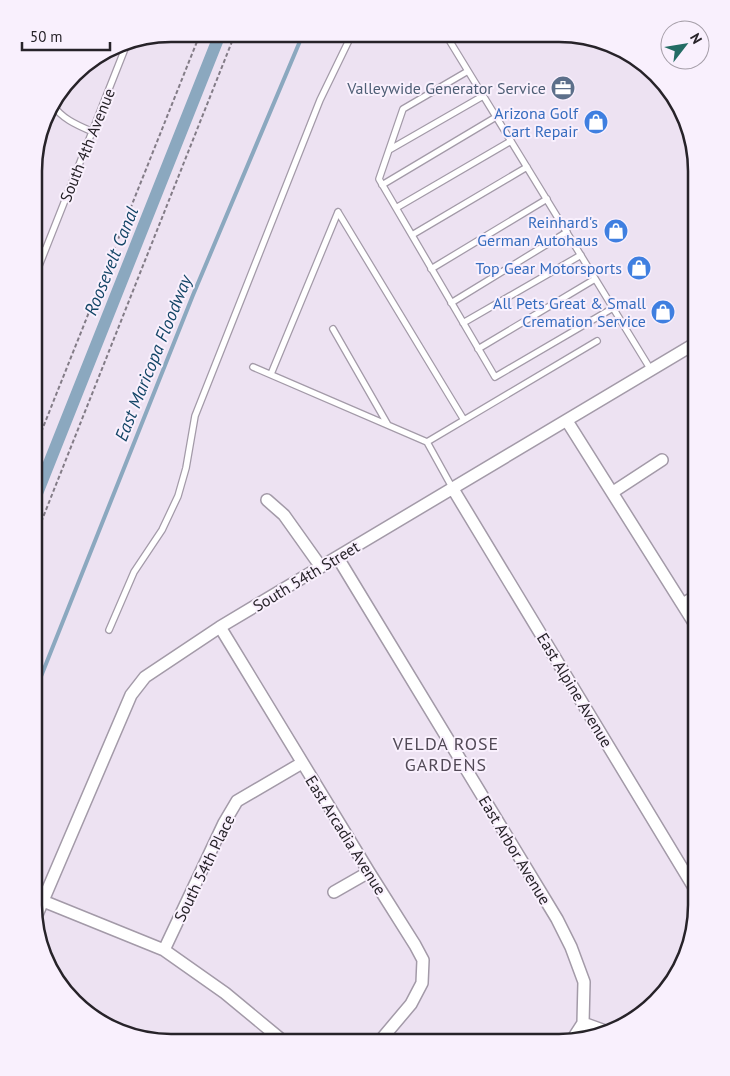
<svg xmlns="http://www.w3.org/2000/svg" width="730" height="1076" viewBox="0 0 730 1076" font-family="'PT Sans',sans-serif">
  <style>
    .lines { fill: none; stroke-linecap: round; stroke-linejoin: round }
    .stream { stroke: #8ba8bf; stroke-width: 4 }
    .canal { stroke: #8ba8bf; stroke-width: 12 }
    .service-casing { stroke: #a39aa8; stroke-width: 8 }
    .minor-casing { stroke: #a39aa8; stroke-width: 14 }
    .path { stroke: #837c87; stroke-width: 2; stroke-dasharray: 4 2.5; stroke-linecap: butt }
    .service { stroke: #fff; stroke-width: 5.5 }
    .minor { stroke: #fff; stroke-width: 11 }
    .labels { text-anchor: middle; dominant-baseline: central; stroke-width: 4; stroke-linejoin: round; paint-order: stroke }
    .service-label { font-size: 16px; fill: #4e5e75; stroke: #f9f0fd; text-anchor: end }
    .shop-label { font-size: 16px; fill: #366cbe; stroke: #f9f0fd; text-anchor: end }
    .street-label { font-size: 16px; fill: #272329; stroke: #f9f0fd }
    .water-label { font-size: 18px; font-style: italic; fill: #134566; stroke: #f9f0fd }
    .neighbourhood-label { font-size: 18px; letter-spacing: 1px; fill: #514956; stroke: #f9f0fd }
    .rim { fill: none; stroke: #272329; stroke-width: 2.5 }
  </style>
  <rect width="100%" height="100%" fill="#ede2f2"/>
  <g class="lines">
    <path class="stream" d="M34,694l159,-399 110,-261"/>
    <path class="canal" d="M34,501l186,-467"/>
    <defs>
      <path id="service" d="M446,35l205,335
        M468,71l-65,38 -24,70 116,198 118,-69
        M52,104c10,15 25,21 41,28
        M389,150l94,-54
        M382,185l114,-68
        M396,208l115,-67
        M338,212l126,208
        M412,235l115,-68
        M35,246l9,5
        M431,269l116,-70
        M35,276l93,-235
        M451,303l116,-71
        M463,323l118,-68
        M333,329l55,96
        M478,349l117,-70
        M253,367l174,75 26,47
        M271,374l67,-162
        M427,442l170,-101
        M109,630l25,-58 28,-42 16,-34 8,-28 9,-52 125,-316 32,-66"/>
      <path id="minor" d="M567,421l129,205
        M453,489l243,402
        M613,492l49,-32
        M267,500l17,15 37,52
        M338,558l219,361 14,28 13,35 -1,41 -11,17
        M683,604l13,-8
        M220,627l149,245 46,73 8,15 -1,23 -11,21 -32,38
        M334,892l35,-20
        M43,901l121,49 61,43 58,48
        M36,917l95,-222 14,-18 75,-50 476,-284
        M164,950l60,-127 13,-22 65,-38
        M583,1023l25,9"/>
    </defs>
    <use href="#service" class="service-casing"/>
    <use href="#minor" class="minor-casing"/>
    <path class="path" d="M34,450l166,-416
      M34,540l201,-506"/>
    <use href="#service" class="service"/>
    <use href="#minor" class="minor"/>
  </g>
  <defs>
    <symbol id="office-disc" viewBox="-11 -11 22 22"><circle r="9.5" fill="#5c6f8a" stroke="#f9f0fd"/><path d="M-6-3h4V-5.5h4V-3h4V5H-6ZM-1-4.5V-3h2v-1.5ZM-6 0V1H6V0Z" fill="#fff"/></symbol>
    <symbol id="shop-disc" viewBox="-11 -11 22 22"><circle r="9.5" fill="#3f7fe0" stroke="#f9f0fd"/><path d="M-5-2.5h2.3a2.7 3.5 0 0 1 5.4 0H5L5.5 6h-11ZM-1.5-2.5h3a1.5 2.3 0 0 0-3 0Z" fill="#fff"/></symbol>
  </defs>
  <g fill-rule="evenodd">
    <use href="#office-disc" x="549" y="74" width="28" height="28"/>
    <use href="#shop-disc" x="582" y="108" width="28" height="28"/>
    <use href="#shop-disc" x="602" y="217" width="28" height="28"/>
    <use href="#shop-disc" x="625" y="254" width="28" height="28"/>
    <use href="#shop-disc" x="649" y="298" width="28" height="28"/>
  </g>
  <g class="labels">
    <g class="service-label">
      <text x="546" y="88">Valleywide Generator Service</text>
    </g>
    <g class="shop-label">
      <text x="578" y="113">Arizona Golf<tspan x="578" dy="18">Cart Repair</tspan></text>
      <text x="598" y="222">Reinhard's<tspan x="598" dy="18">German Autohaus</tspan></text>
      <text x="622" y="268">Top Gear Motorsports</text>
      <text x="646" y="303">All Pets Great &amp; Small<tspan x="646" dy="18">Cremation Service</tspan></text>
    </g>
    <g class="street-label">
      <text transform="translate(87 145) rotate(-68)">South 4th Avenue</text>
      <text transform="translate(306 576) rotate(-31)">South 54th Street</text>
      <text transform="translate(575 690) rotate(59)">East Alpine Avenue</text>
      <text transform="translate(346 835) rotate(58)">East Arcadia Avenue</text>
      <text transform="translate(515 850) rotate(59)">East Arbor Avenue</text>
      <text transform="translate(204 868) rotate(-64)">South 54th Place</text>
    </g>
    <g class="water-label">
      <text transform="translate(111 261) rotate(-68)">Roosevelt Canal</text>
      <text transform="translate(153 358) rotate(-68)">East Maricopa Floodway</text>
    </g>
    <g class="neighbourhood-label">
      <text x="446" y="743">VELDA ROSE<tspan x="446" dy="21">GARDENS</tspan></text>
    </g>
  </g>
  <path d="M0 0H730V1076H0ZM171 42H559A129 129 0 0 1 688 171V905A129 129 0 0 1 559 1034H171A129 129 0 0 1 42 905V171A129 129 0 0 1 171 42Z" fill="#f9f0fd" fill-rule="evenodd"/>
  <path class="rim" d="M171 42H559A129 129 0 0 1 688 171V905A129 129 0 0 1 559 1034H171A129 129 0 0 1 42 905V171A129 129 0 0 1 171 42Z"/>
  <g transform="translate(685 45) rotate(59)"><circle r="24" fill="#f9f0fd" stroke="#a59ea8"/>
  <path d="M0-4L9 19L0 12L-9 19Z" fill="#236c64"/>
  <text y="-8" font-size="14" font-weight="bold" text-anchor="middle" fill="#272329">N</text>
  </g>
  <path d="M22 42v8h88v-8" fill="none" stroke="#272329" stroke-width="2.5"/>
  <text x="30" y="42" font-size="15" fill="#272329" stroke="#f9f0fd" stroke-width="4" paint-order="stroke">50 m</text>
</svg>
